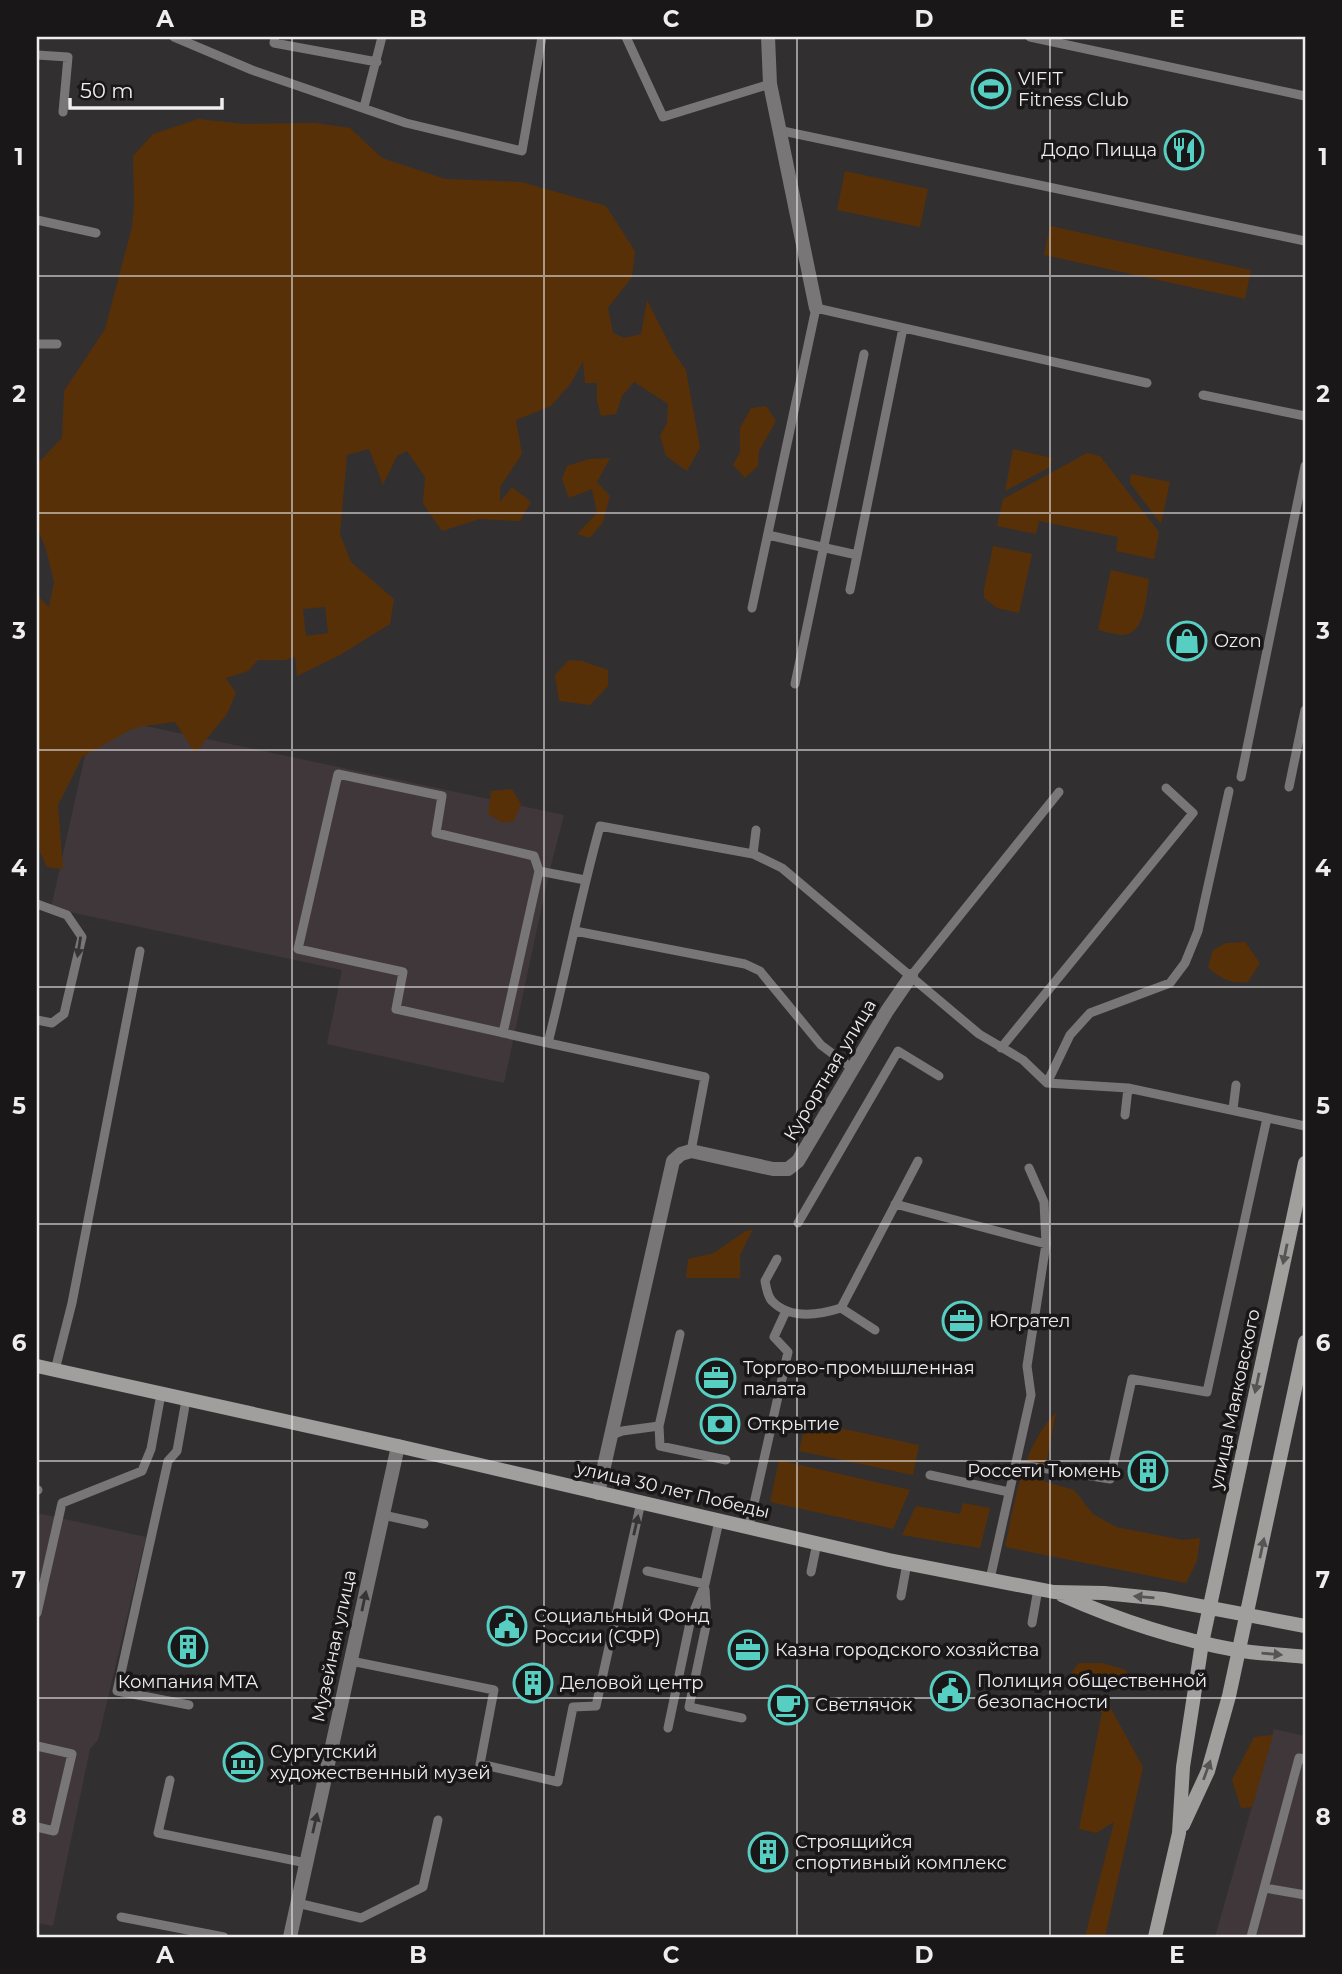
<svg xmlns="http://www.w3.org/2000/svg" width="1342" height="1974" viewBox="0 0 1342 1974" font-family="Montserrat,sans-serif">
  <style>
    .built { fill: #40373a }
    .green { fill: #583008; fill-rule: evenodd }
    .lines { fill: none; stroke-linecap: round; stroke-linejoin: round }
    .lane { stroke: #787676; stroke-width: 9 }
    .street { stroke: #787676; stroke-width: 14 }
    .secondary { stroke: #a19e9e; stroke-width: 14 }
    .oneway { fill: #363434 }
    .oneway2 { fill: #565454 }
    .grid { fill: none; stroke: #efedee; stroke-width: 2; stroke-opacity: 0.55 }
    .labels { text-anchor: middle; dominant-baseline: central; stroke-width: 7; stroke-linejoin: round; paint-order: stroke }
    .poi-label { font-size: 18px; fill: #efedee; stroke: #191718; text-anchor: start }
    .street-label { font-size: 18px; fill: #efedee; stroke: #191718 }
    .neatline { fill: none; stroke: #efedee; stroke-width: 2.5 }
    .grid-label { font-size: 23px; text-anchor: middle; font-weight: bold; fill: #efedee }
  </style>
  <rect width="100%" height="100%" fill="#322f30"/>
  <path class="built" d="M94,715l470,100 -15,58 -45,210 -177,-39 15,-74 -291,-62z
    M37,1513l109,24 -48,203 -8,9 -37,177 -16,-3z
    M1274,1729l31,7v201h-90z"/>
  <path class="green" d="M198,119l46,5 71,-1 35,5 32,30 63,21 76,3 85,24 29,45 -3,26 -24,31 5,25 11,5 17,-4 6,-34 27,53 12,17 14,78 -13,23 -21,-15 -6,-20 7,-13 1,-19 -34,-22 -12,14 -6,18 -15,2 -4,-15v-18h-12l-2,-22 -12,22 -20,23 -35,14 6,34 -22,33v15l12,-15 19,15 -11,19 -41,-2 -37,12 -19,-27 2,-27 -18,-26 -10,5 -14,29 -14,-36 -22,6 -7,79 11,28 43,37 -4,25 -50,31 -43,21 -2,-19 -10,3h-27l-10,11 -22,7 10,15 -9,21 -32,39 -20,-31 -31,4 -14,4 -48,27 -24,48 5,64 -16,-2 -7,-15 -3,-37v-224l1,5 11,11 5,-25 -8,-33 -9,-21v-64l25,-26 2,-47 41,-62 27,-102 2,-21 -1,-50 20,-22zM325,607l3,26 -22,3 -3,-27z
    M845,171l83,18 -8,38 -83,-17z
    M1050,226l201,44 -6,29 -201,-44z
    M766,406l10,15 -17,30 -1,15 -13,12 -12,-13 7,-13v-24l11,-20z
    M1013,449l39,9 -2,9 -45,24z
    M1087,453l13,3 59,76 -5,27 -38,-8 2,-14 -79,-16 -3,13 -39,-8 6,-27z
    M610,458l-13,24 13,14 -7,26 -13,16 -13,-4 20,-21 -5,-24 -23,9 -7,-19 5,-13 22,-7z
    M1131,474l39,8 -9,42 -31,-41z
    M993,546l39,8 -13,59 -22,-5 -13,-10v-9z
    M1111,570l38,9c-3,17 -3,57 -28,56 -7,-1 -15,-3 -23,-5z
    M569,660l13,1 26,9v16l-18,19 -31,-4 -4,-26z
    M512,789l9,15 -7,17 -11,2 -15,-9 3,-23z
    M1245,942l15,21 -12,19c-17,1 -27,-2 -40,-15l5,-17 13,-7z
    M753,1229l-13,26v23h-54l2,-19 26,-6 30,-21z
    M1056,1412l-13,69 31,9 19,24 23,13 67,13 17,-2 -3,23 -11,22 -181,-36c10,-47 17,-99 51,-135z
    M806,1421l113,24 -6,30 -114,-24z
    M779,1460l131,30 -17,39 -123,-27z
    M963,1503l27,5 -10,40 -78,-13 14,-29 44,8z
    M1079,1663h23l24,7 4,10 -11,10 -55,-8z
    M1052,1695l58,12 33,60 -38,170h-20l29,-115 -18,11 -17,-4 23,-117 -54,-12z
    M1273,1735l-21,72 -11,1 -9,-28 22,-43z"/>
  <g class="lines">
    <path class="lane" d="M174,37l78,33 154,53 116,28 20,-114
      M275,37l-1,6 103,19
      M626,37l37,80 107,-33
      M1030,37l275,59
      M37,55l31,2 -5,55
      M364,107l18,-70
      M778,130l527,111
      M37,220l59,13
      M37,344h20
      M1203,395l102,21
      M768,535l89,20
      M850,590l53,-262
      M752,608l64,-300 331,75
      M795,684l69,-330
      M1241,777l64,-311
      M1289,787l16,-77
      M753,854l3,-24
      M539,871l46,9
      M37,904l30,11 15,22 -18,77 -12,9 -15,-3
      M575,931l170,33 15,7 61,74 32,24
      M911,976l148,-184
      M503,1033l36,-162 -5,-15 -98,-23 6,-37 -104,-22 -40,175 105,23 -7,37 152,34
      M1001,1048l192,-235 -27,-25
      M1047,1083l23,-48 20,-22 80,-30 15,-20 13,-32 31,-140
      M1233,1109l3,-24
      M1125,1115l3,-27
      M691,1151l14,-74 -157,-34c18,-72 32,-145 52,-217l153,28 29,14 197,166 44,26 24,23 81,5 177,38
      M895,1204l151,40
      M798,1223l100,-172 41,25
      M777,1259l-12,22c1,6 3,16 7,20 18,19 47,14 69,7
      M875,1330l-34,-22 77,-147
      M680,1334l-21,92 1,20 66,14
      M55,1370l17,-67 68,-352
      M186,1400l-9,51 -9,10 -51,230 72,14
      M612,1435l10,-4 37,-5
      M1016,1464l94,15 22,-100 75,13 60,-274
      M930,1475l79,17
      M37,1490h1
      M383,1515l41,9
      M749,1526l39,-174 -14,-15 12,-26
      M647,1571l58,13
      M811,1572l6,-29
      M990,1579l41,-184 -4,-29 19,-122 -2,-42 -15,-34
      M705,1589l2,32 -18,86 53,11
      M901,1596l6,-33
      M37,1613l25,-110 80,-32 9,-22 10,-55
      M1032,1623l6,-34
      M351,1661l143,29 -14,74 78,18 15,-75 23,-1 45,-204
      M668,1728l23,-110 14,-34 14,-63
      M37,1746l35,8 -18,77 -17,-4
      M170,1780l-12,53 148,30
      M1265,1888l40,7
      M297,1903l64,15 62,-31 15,-67
      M121,1917l103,20
      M1251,1937l48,-179 6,1"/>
    <path class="street" d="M768,37l2,47 46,224
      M598,1493l75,-332 8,-7 10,-3 82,18h15l10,-8 89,-150 24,-35
      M290,1937l108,-491"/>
    <path class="secondary" d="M37,1366l361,80 491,114 165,32 50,1 59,6 142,27
      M1062,1595c56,25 113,44 174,55 22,4 46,4 69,7
      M1183,1825l25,-54 21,-75 76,-354
      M1155,1937l24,-104 4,-66 19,-124 103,-480"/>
  </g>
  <defs><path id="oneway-solid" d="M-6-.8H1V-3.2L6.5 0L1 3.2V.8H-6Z" transform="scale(1.75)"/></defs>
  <g class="oneway">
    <use href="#oneway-solid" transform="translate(79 947) rotate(99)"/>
    <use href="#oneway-solid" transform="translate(636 1525) rotate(-77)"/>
    <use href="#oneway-solid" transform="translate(364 1601) rotate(-78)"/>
    <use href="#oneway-solid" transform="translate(315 1823) rotate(-77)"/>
  </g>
  <g class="oneway2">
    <use href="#oneway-solid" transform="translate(1285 1254) rotate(102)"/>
    <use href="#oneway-solid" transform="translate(1257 1383) rotate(102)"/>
    <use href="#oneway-solid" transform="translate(1262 1548) rotate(-78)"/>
    <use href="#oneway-solid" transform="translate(1144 1597) rotate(-175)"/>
    <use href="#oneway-solid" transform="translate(1272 1654) rotate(5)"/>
    <use href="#oneway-solid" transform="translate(1207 1770) rotate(-70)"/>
  </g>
  <path class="grid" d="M292,37v1900M544,37v1900M797,37v1900M1050,37v1900M37,276h1268M37,513h1268M37,750h1268M37,987h1268M37,1224h1268M37,1461h1268M37,1698h1268"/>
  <defs>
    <symbol id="stadium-ring" viewBox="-11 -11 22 22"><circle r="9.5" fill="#191718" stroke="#56cec2" stroke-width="1.5"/><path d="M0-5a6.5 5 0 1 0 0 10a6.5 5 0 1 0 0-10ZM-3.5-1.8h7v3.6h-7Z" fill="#56cec2"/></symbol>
    <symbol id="restaurant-ring" viewBox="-11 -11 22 22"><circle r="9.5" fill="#191718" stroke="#56cec2" stroke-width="1.5"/><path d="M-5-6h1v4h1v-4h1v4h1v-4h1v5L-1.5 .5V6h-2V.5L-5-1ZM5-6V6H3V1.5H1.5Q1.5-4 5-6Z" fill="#56cec2"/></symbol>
    <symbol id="shop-ring" viewBox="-11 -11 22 22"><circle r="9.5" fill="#191718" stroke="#56cec2" stroke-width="1.5"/><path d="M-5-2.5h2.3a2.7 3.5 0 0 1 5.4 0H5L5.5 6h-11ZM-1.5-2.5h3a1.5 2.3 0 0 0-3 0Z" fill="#56cec2"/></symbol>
    <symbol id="office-ring" viewBox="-11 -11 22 22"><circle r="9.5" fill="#191718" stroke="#56cec2" stroke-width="1.5"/><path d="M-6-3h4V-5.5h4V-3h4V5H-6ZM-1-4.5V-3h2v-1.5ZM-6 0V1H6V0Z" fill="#56cec2"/></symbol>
    <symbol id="bank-ring" viewBox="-11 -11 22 22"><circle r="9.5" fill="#191718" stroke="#56cec2" stroke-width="1.5"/><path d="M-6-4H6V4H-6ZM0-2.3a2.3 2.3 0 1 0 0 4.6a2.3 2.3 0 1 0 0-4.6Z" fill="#56cec2"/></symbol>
    <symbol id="building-ring" viewBox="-11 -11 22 22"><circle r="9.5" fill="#191718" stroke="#56cec2" stroke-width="1.5"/><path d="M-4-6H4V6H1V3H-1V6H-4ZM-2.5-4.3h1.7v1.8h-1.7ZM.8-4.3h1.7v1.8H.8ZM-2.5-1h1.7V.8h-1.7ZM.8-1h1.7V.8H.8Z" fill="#56cec2"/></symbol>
    <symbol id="civic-ring" viewBox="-11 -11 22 22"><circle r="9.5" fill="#191718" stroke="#56cec2" stroke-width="1.5"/><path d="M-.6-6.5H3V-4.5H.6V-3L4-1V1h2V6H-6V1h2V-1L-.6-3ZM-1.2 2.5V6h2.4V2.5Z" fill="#56cec2"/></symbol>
    <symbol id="cafe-ring" viewBox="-11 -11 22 22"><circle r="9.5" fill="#191718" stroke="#56cec2" stroke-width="1.5"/><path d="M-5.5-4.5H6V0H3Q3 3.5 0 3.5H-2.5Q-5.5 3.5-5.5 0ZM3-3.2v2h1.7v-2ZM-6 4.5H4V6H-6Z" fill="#56cec2"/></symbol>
    <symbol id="museum-ring" viewBox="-11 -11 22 22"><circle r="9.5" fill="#191718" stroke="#56cec2" stroke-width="1.5"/><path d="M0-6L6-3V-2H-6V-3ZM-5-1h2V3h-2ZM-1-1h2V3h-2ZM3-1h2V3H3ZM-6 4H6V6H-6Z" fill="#56cec2"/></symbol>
  </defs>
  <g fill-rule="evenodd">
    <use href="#stadium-ring" x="969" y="67" width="44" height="44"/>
    <use href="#restaurant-ring" x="1162" y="128" width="44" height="44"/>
    <use href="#shop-ring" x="1165" y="619" width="44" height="44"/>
    <use href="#office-ring" x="940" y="1299" width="44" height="44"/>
    <use href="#office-ring" x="694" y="1356" width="44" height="44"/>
    <use href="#bank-ring" x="698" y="1402" width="44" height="44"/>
    <use href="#building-ring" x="1126" y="1449" width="44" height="44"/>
    <use href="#civic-ring" x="485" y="1604" width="44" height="44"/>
    <use href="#building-ring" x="166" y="1625" width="44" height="44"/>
    <use href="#office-ring" x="726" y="1628" width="44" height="44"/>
    <use href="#building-ring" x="511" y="1661" width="44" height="44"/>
    <use href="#civic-ring" x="928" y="1669" width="44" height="44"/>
    <use href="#cafe-ring" x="766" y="1683" width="44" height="44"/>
    <use href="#museum-ring" x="221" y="1740" width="44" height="44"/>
    <use href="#building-ring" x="746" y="1830" width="44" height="44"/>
  </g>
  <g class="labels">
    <g class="poi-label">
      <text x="1018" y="79">VIFIT<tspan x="1018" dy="21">Fitness Club</tspan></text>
      <text x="1157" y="150" text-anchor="end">Додо Пицца</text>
      <text x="1214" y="641">Ozon</text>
      <text x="989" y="1321">Югрател</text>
      <text x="743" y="1368">Торгово-промышленная<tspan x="743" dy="21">палата</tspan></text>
      <text x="747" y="1424">Открытие</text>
      <text x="1121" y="1471" text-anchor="end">Россети Тюмень</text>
      <text x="534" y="1616">Социальный Фонд<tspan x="534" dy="21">России (СФР)</tspan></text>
      <text x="775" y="1650">Казна городского хозяйства</text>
      <text x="977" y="1681">Полиция общественной<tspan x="977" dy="21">безопасности</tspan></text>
      <text x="188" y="1682" text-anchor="middle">Компания MTA</text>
      <text x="560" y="1683">Деловой центр</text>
      <text x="815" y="1705">Светлячок</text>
      <text x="270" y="1752">Сургутский<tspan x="270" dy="21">художественный музей</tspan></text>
      <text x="795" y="1842">Строящийся<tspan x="795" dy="21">спортивный комплекс</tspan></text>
    </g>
    <g class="street-label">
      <text transform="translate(830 1070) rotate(-59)">Курортная улица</text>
      <text transform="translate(1235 1399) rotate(-78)">улица Маяковского</text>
      <text transform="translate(673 1490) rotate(13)">улица 30 лет Победы</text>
      <text transform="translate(334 1646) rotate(-78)">Музейная улица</text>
    </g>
  </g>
  <rect width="1342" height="1974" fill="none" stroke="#191718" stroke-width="77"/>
  <path d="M70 98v10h152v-10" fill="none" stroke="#efedee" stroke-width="3.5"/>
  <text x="80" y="98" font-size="21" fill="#efedee" stroke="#191718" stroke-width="5" paint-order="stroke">50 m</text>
  <rect x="38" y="38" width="1266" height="1898" class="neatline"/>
  <g class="grid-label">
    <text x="165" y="27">A</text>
    <text x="418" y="27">B</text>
    <text x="671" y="27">C</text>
    <text x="924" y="27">D</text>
    <text x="1177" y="27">E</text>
    <text x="19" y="165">1</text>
    <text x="1323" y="165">1</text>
    <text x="19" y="402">2</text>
    <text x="1323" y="402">2</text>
    <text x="19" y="639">3</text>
    <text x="1323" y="639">3</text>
    <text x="19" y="876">4</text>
    <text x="1323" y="876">4</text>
    <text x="19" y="1114">5</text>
    <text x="1323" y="1114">5</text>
    <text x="19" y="1351">6</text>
    <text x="1323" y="1351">6</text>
    <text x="19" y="1588">7</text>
    <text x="1323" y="1588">7</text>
    <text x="19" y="1825">8</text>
    <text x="1323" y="1825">8</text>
    <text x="165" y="1963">A</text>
    <text x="418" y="1963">B</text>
    <text x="671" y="1963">C</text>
    <text x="924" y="1963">D</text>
    <text x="1177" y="1963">E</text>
  </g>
</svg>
